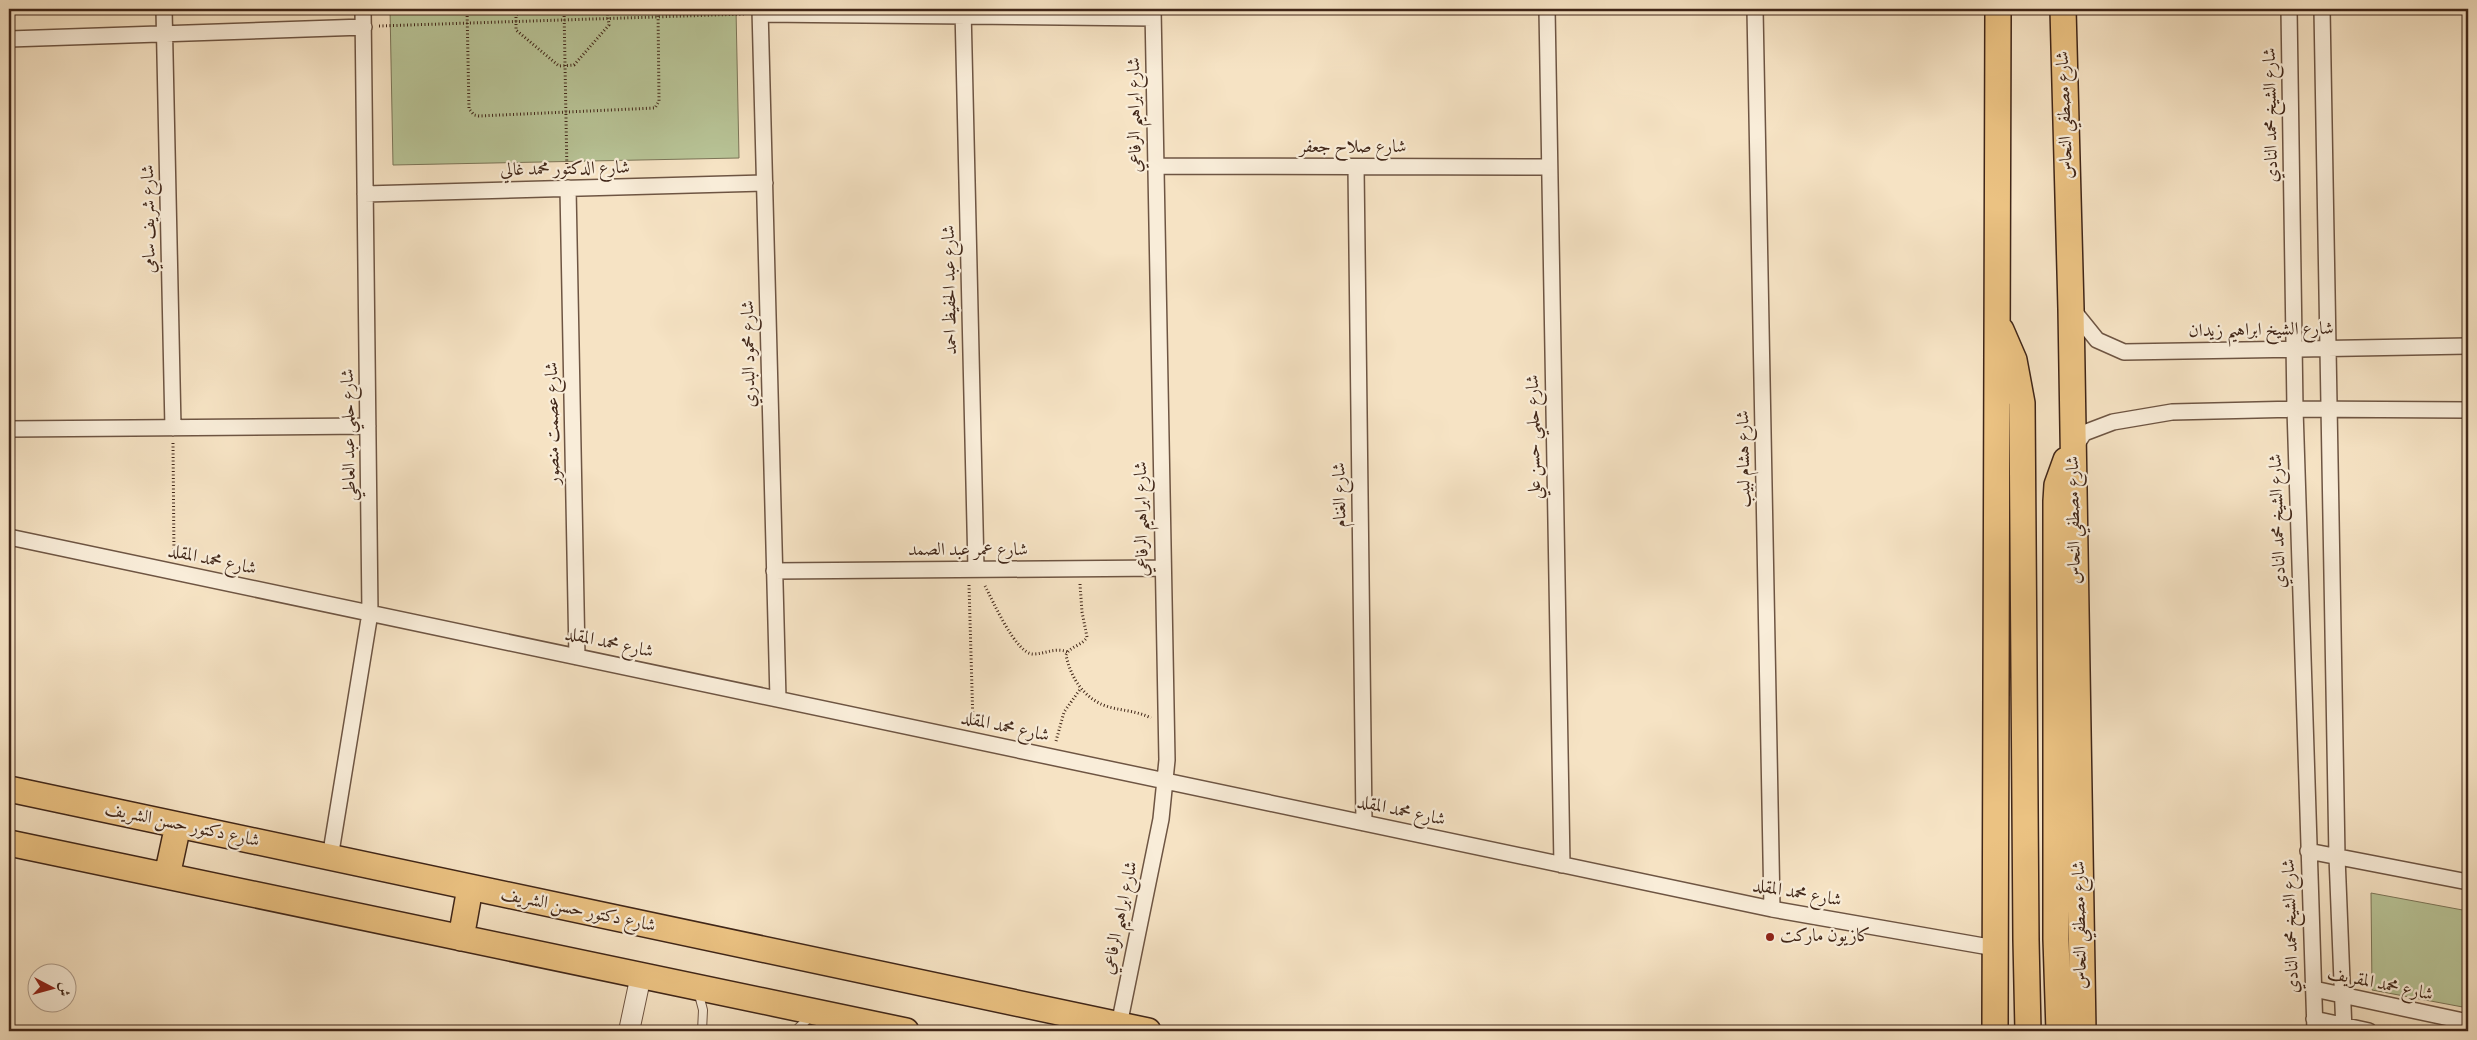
<svg xmlns="http://www.w3.org/2000/svg" width="2477" height="1040" viewBox="0 0 2477 1040" font-family="'Sorts Mill Goudy',Amiri,serif">
  <style>
    .green { fill: #b8c497; stroke: #7c7558 }
    .lines { fill: none; stroke-linecap: round; stroke-linejoin: round }
    .service-casing { stroke: #6e5543; stroke-width: 10 }
    .minor-casing { stroke: #6e5543; stroke-width: 18 }
    .tertiary-casing { stroke: #6e5543; stroke-width: 22 }
    .primary-casing { stroke: #402618; stroke-width: 28 }
    .path { stroke: #402618; stroke-width: 3; stroke-dasharray: 1 2.5; stroke-linecap: butt }
    .service { stroke: #f9edd9; stroke-width: 8 }
    .minor { stroke: #f9edd9; stroke-width: 15 }
    .tertiary { stroke: #f9edd9; stroke-width: 20 }
    .primary { stroke: #ebc282; stroke-width: 25 }
    .poi-dot { fill: #8f2418; stroke: #f9edd9; stroke-width: 2 }
    .labels { text-anchor: middle; dominant-baseline: central; stroke-width: 4.5; stroke-linejoin: round; paint-order: stroke }
    .street-label { font-size: 18px; fill: #402618; stroke: #f9edd9 }
    .poi-label { font-size: 18px; fill: #402618; stroke: #f9edd9; text-anchor: start }
  </style>
  <rect width="100%" height="100%" fill="#f6e3c4"/>
  <filter id="stains"><feTurbulence type="fractalNoise" baseFrequency=".004" numOctaves="4"/><feColorMatrix values="0 0 0 0 .2 0 0 0 0 .09 0 0 0 0 .02 0 0 0 .5 -.17"/></filter>
  <radialGradient id="worn" r=".72"><stop offset=".6" stop-color="#630" stop-opacity="0"/><stop offset="1" stop-color="#630" stop-opacity=".3"/></radialGradient>
  <path class="green" d="M390,9h346l3,149 -346,7z
    M2371,893l97,18v97l-96,-18z"/>
  <g class="lines">
    <defs>
      <path id="service" d="M698,991l5,19 -1,21
        M795,1031l15,-14"/>
      <path id="minor" d="M164,9l9,419
        M760,9l18,690
        M963,9l13,560
        M1547,9l15,856
        M1755,9l17,900
        M2289,9l6,400 20,622
        M2322,9l15,848 7,174
        M761,14l392,4
        M9,39l355,-12
        M1156,166l393,1
        M1356,167l8,656
        M568,188l9,469
        M365,194l400,-11
        M2072,309l25,31 27,12 344,-6
        M9,429l359,-3
        M2074,448l10,-15 29,-11 59,-10 123,-3 173,1
        M9,537l1763,372 223,39
        M774,571l389,-3
        M2308,851l160,31
        M330,858l40,-245 -7,-604
        M2314,989l154,33
        M2314,1019l55,12
        M1119,1025l42,-206 6,-59 -14,-751"/>
      <path id="tertiary" d="M629,1031l12,-56"/>
      <path id="primary" d="M2063,9l8,300 12,722
        M2001,330l13,30 8,43 4,537 2,91
        M9,789l1139,242
        M9,843l897,188
        M167,876l11,-51
        M461,938l9,-50
        M1995,1031l3,-1022
        M2059,1031l-3,-92v-438l1,-16 9,-25"/>
    </defs>
    <use href="#service" class="service-casing"/>
    <use href="#minor" class="minor-casing"/>
    <use href="#tertiary" class="tertiary-casing"/>
    <use href="#primary" class="primary-casing"/>
    <path class="path" d="M467,9l2,100 5,6 5,1 176,-8 4,-7 -1,-92
      M522,9l-6,6v15l43,36 15,-1 35,-40 -2,-16
      M564,9l3,164
      M379,26l366,-12
      M173,443l1,112
      M1080,584l2,28 5,25c-5,9 -17,9 -21,18 5,24 19,45 43,52 15,4 28,4 42,11
      M969,585l4,139
      M985,586c8,15 31,68 48,68 13,0 21,-7 35,-2
      M1056,741l8,-29 17,-24"/>
    <use href="#service" class="service"/>
    <use href="#minor" class="minor"/>
    <use href="#tertiary" class="tertiary"/>
    <use href="#primary" class="primary"/>
  </g>
  <circle class="poi-dot" cx="1770" cy="937" r="5"/>
  <g class="labels">
    <g class="street-label">
      <text transform="translate(1136 115) rotate(-91)">شارع ابراهيم الرفاعي</text>
      <text transform="translate(2066 115) rotate(-92)">شارع مصطفي النحاس</text>
      <text transform="translate(2272 115) rotate(-91)">شارع الشيخ محمد النادي</text>
      <text x="1353" y="148">شارع صلاح جعفر</text>
      <text transform="translate(565 170) rotate(-1)">شارع الدكتور محمد غالي</text>
      <text transform="translate(150 219) rotate(-91)">شارع شريف سامي</text>
      <text transform="translate(951 290) rotate(-91)">شارع عبد الحفيظ احمد</text>
      <text transform="translate(2261 331) rotate(-1)">شارع الشيخ ابراهيم زيدان</text>
      <text transform="translate(750 354) rotate(-91)">شارع محمود البدري</text>
      <text transform="translate(554 423) rotate(-91)">شارع عصمت منصور</text>
      <text transform="translate(350 435) rotate(-91)">شارع حلمي عبد العاطي</text>
      <text transform="translate(1535 437) rotate(-91)">شارع حلمي حسن علي</text>
      <text transform="translate(1745 459) rotate(-91)">شارع هشام لبيب</text>
      <text transform="translate(1341 495) rotate(-91)">شارع الغنام</text>
      <text transform="translate(1143 519) rotate(-91)">شارع ابراهيم الرفاعي</text>
      <text transform="translate(2075 520) rotate(-91)">شارع مصطفي النحاس</text>
      <text transform="translate(2279 521) rotate(-92)">شارع الشيخ محمد النادي</text>
      <text x="968" y="551">شارع عمر عبد الصمد</text>
      <text transform="translate(212 561) rotate(12)">شارع محمد المقلد</text>
      <text transform="translate(609 644) rotate(12)">شارع محمد المقلد</text>
      <text transform="translate(1005 728) rotate(12)">شارع محمد المقلد</text>
      <text transform="translate(1401 812) rotate(12)">شارع محمد المقلد</text>
      <text transform="translate(182 826) rotate(12)">شارع دكتور حسن الشريف</text>
      <text transform="translate(1797 894) rotate(10)">شارع محمد المقلد</text>
      <text transform="translate(578 911) rotate(12)">شارع دكتور حسن الشريف</text>
      <text transform="translate(1121 918) rotate(-78)">شارع ابراهيم الرفاعي</text>
      <text transform="translate(2081 925) rotate(-91)">شارع مصطفي النحاس</text>
      <text transform="translate(2292 926) rotate(-92)">شارع الشيخ محمد النادي</text>
      <text transform="translate(2380 985) rotate(12)">شارع محمد المقريف</text>
    </g>
    <g class="poi-label">
      <text x="1780" y="937">كازيون ماركت</text>
    </g>
  </g>
  <rect width="2477" height="1040" fill="none" stroke="#f6e3c4" stroke-width="30"/>
  <rect x="10" y="10" width="2457" height="1020" fill="none" stroke="#402618" stroke-width="2.5"/>
  <rect x="15" y="15" width="2447" height="1010" fill="none" stroke="#402618"/>
  <g transform="translate(52 988) rotate(96)"><circle r="24" fill="#f9edd9" stroke="#af9d8c"/>
  <path d="M0-4L9 19L0 12L-9 19Z" fill="#8f2418"/>
  <text y="-8" font-size="14" font-weight="bold" text-anchor="middle" fill="#402618">ش</text>
  </g>
  <rect width="100%" height="100%" filter="url(#stains)"/>
  <rect width="100%" height="100%" fill="url(#worn)"/>
</svg>
